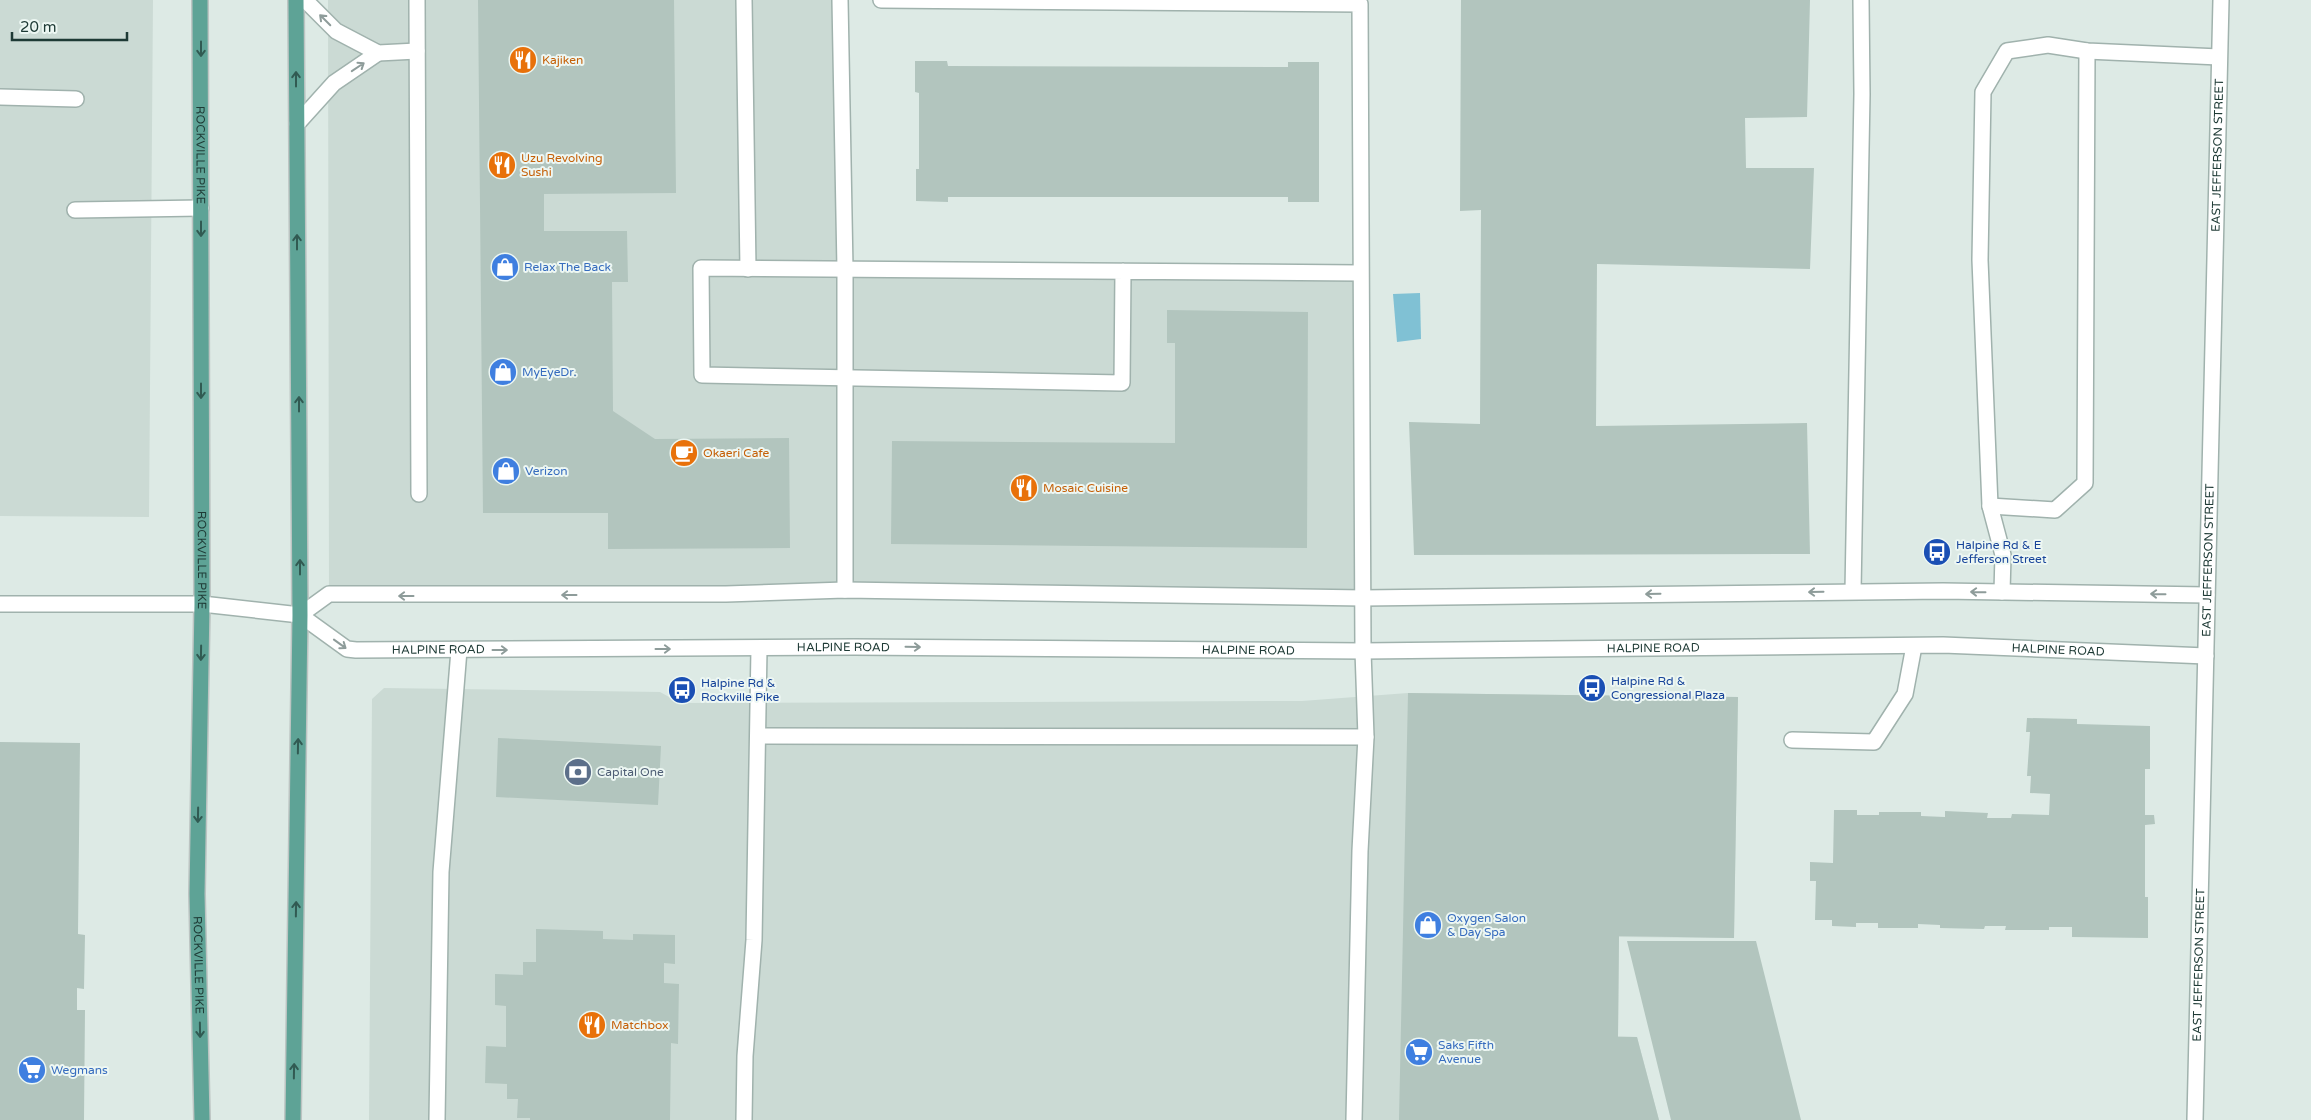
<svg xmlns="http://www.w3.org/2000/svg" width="2311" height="1120" viewBox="0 0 2311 1120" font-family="'Varela Round',sans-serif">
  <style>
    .built { fill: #cbdad4 }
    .water { fill: #80c1d4 }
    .building { fill: #b2c5be }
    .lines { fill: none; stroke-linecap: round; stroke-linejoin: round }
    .minor-casing { stroke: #a0b2ad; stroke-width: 18 }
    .major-casing { stroke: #bcc4c2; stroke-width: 18 }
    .minor { stroke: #fff; stroke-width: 15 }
    .major { stroke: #5ea396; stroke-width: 15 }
    .oneway { stroke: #8e9c9a }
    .oneway2 { stroke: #315a52 }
    .labels { text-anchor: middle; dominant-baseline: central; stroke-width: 4; stroke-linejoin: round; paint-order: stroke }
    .food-label { font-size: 12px; fill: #c56008; stroke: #edf7f3; text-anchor: start }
    .street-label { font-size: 12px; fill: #1e3a35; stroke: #edf7f3 }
    .shop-label { font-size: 12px; fill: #366cbe; stroke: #edf7f3; text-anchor: start }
    .transit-label { font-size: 12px; fill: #164399; stroke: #edf7f3; text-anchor: start }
    .service-label { font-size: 12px; fill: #4e5e75; stroke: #edf7f3; text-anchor: start }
  </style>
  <rect width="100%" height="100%" fill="#ddeae5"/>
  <path class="built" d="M0,0h153l-4,517 -149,-1z
    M328,0h512l6,269 514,4 3,325 -1034,-4z
    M384,688l276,4 20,11 622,-2 106,-8 330,4 -4,241 -115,-1 -1,99 19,1 22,83h-1290l3,-421z"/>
  <path class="water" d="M1420,293l1,46 -24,3 -4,-48z"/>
  <path class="building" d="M478,0h196l2,193 -132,1v37h83l1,51h-16l1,129 42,28 134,-1 1,110 -182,1v-36h-125z
    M1461,0h349l-3,117 -62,1 1,50h68l-4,101 -213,-5 -1,162 211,-3 3,131 -396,1 -5,-133 71,2 1,-214 -21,1z
    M915,61h32l1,5 340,1v-5h31v140h-31v-5h-340v5l-32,-1v-32h3v-76l-4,-1z
    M1167,310l141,2 -1,236 -416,-4 1,-103 283,2v-100h-8z
    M1408,693l330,4 -4,241 -115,-2 -1,101h19l22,83h-260z
    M2027,718l50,1v5l73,2v43h-5v46h9l1,9 -10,1v72h3v41l-76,-1v-10h-23v3h-44l1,-4h-21l-1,3 -44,-1v-3l-22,-1v4h-40v-5h-22v4l-24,-1v-6h-17l1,-39h-6v-19l23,1 1,-53h23v5h22v-3h42v4l24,1v-6l43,2 -1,5h24l1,-4 37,1 1,-21 -20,-1 1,-17h-4l3,-44h-4z
    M498,738l163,8 -3,59 -162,-8z
    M0,742l80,1 -2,191 7,1 -1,54 -7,-1v22h8l-1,110h-84z
    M536,929l67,2v8l30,1v-6l42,1v29l-11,-1v20l15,1 -1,60 -7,-1 -1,77h-140v-2h-13l1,-19h-11v-15l-22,-1 1,-37 20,1v-41l-11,-1v-31l28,1v-13h13z
    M1627,941h129l45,179h-130z"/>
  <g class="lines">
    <defs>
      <g id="minor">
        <path d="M305,0l31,31 42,22 39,-2"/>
        <path d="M417,0l2,494"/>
        <path d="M744,0l4,269"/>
        <path d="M840,0l5,269v321"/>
        <path d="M881,0l479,4 3,647 3,86 -6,114 -6,269"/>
        <path d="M0,97l76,2"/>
        <path d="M297,124l37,-41 44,-30"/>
        <path d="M75,210l126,-2"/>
        <path d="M1123,271l-1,112 -420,-8 -1,-107c220,3 440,4 659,5"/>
        <path d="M1990,506l65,4 30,-27 2,-432"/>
        <path d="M1853,591l9,-497 -1,-94"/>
        <path d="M2002,592l1,-37 -13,-49 -10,-246 3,-168 24,-41 41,-6 39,6 132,6"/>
        <path id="s1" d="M0,604h202l98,11 47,34 9,1 498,-3 509,4 580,-6 263,11"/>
        <path d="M300,615l29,-21h397l119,-4 518,8 580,-7 264,4"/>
        <path d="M758,736l608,1"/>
        <path d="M1792,740l82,2 31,-48 9,-48"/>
        <path d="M437,1120l4,-248 18,-222"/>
        <path d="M744,1120l1,-64 9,-116 5,-291"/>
        <path id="s2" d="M2195,1120l26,-1120"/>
      </g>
      <g id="major">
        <path id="s3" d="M200,0l2,604 -5,290 5,226"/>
        <path d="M293,1120l7,-505 -4,-615"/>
      </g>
    </defs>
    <use href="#minor" class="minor-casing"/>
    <use href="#major" class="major-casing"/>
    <use href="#minor" class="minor"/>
    <use href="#major" class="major"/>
  </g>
  <defs><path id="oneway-shaft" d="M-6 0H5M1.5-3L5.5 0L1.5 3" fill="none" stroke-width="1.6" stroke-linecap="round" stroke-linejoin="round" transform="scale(1.25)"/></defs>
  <g class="oneway">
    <use href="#oneway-shaft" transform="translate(325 20) rotate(-135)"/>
    <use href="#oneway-shaft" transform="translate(358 67) rotate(-34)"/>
    <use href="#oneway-shaft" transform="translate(1816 592) rotate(179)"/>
    <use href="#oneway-shaft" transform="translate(1978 592) rotate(-179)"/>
    <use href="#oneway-shaft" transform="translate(1653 594) rotate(179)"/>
    <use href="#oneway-shaft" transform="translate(2158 594) rotate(-179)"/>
    <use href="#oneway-shaft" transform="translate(569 595) rotate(180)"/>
    <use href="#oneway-shaft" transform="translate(406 596) rotate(180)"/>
    <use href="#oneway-shaft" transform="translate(340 644) rotate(36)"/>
    <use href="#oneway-shaft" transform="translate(913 647) rotate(1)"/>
    <use href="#oneway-shaft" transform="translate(663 649)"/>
    <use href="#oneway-shaft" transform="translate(500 650)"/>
  </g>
  <g class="oneway2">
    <use href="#oneway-shaft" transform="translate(201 49) rotate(90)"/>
    <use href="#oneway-shaft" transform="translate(296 79) rotate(-90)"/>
    <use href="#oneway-shaft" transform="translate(201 229) rotate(90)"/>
    <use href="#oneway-shaft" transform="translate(297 242) rotate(-90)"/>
    <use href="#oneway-shaft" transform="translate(201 391) rotate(90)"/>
    <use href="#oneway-shaft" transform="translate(299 404) rotate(-90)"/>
    <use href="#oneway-shaft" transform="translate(300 567) rotate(-90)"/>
    <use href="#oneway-shaft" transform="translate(201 653) rotate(91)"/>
    <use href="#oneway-shaft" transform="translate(298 746) rotate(-89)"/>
    <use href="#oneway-shaft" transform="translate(198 815) rotate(91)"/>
    <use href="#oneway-shaft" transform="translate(296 909) rotate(-89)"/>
    <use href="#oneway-shaft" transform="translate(200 1030) rotate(89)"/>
    <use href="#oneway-shaft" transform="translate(294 1071) rotate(-89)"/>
  </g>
  <defs>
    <symbol id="restaurant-disc" viewBox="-11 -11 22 22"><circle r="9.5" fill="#e8710a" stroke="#edf7f3"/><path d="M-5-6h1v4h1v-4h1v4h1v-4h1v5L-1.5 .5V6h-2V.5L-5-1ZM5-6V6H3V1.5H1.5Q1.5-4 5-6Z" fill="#fff"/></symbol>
    <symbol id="shop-disc" viewBox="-11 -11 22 22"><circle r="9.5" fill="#3f7fe0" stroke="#edf7f3"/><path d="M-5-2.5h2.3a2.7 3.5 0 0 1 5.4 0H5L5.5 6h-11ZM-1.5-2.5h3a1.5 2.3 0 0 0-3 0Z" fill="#fff"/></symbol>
    <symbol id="cafe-disc" viewBox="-11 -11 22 22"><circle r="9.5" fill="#e8710a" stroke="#edf7f3"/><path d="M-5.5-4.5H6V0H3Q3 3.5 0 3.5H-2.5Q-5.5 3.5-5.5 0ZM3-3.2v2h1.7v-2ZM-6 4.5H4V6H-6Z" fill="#fff"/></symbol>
    <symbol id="bus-disc" viewBox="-11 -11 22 22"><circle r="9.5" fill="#1a4fb4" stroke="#edf7f3"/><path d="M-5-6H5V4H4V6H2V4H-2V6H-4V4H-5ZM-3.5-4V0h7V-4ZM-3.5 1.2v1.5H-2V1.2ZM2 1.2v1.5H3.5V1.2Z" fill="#fff"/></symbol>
    <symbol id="bank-disc" viewBox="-11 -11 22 22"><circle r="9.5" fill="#5c6f8a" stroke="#edf7f3"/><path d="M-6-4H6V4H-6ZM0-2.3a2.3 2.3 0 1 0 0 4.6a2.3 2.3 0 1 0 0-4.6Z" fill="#fff"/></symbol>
    <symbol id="supermarket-disc" viewBox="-11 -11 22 22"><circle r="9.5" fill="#3f7fe0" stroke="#edf7f3"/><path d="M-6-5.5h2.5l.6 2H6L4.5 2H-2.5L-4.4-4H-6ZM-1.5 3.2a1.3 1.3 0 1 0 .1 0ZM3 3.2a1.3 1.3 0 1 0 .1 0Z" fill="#fff"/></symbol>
  </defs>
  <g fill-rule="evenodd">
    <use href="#restaurant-disc" x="507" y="44" width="32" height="32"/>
    <use href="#restaurant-disc" x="486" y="149" width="32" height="32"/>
    <use href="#shop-disc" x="489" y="251" width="32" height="32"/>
    <use href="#shop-disc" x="487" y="356" width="32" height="32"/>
    <use href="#cafe-disc" x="668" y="437" width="32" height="32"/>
    <use href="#shop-disc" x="490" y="455" width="32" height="32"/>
    <use href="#restaurant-disc" x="1008" y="472" width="32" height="32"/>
    <use href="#bus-disc" x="1921" y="536" width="32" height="32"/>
    <use href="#bus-disc" x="1576" y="672" width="32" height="32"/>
    <use href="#bus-disc" x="666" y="674" width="32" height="32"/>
    <use href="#bank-disc" x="562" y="756" width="32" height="32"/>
    <use href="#shop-disc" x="1412" y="909" width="32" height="32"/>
    <use href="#restaurant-disc" x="576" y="1009" width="32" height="32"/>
    <use href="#supermarket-disc" x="1403" y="1036" width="32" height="32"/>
    <use href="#supermarket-disc" x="16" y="1054" width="32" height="32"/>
  </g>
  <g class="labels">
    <g class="food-label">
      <text x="542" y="60">Kajiken</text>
      <text x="521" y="158">Uzu Revolving<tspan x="521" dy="14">Sushi</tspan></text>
      <text x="703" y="453">Okaeri Cafe</text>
      <text x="1043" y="488">Mosaic Cuisine</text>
      <text x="611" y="1025">Matchbox</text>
    </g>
    <g class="street-label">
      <text stroke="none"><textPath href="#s3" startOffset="155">ROCKVILLE PIKE</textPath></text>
      <text stroke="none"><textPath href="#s2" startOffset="965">EAST JEFFERSON STREET</textPath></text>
      <text stroke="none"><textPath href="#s3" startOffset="560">ROCKVILLE PIKE</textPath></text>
      <text stroke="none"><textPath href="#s2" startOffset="560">EAST JEFFERSON STREET</textPath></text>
      <text stroke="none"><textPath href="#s1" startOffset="855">HALPINE ROAD</textPath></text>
      <text stroke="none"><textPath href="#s1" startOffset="1665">HALPINE ROAD</textPath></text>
      <text stroke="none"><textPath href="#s1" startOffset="450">HALPINE ROAD</textPath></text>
      <text stroke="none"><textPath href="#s1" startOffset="1260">HALPINE ROAD</textPath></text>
      <text stroke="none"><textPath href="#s1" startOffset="2070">HALPINE ROAD</textPath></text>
      <text stroke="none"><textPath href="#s3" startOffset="965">ROCKVILLE PIKE</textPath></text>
      <text stroke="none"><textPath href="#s2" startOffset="155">EAST JEFFERSON STREET</textPath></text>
    </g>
    <g class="shop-label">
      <text x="524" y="267">Relax The Back</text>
      <text x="522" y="372">MyEyeDr.</text>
      <text x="525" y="471">Verizon</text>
      <text x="1447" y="918">Oxygen Salon<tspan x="1447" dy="14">&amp; Day Spa</tspan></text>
      <text x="1438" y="1045">Saks Fifth<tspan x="1438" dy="14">Avenue</tspan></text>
      <text x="51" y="1070">Wegmans</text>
    </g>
    <g class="transit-label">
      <text x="1956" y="545">Halpine Rd &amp; E<tspan x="1956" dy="14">Jefferson Street</tspan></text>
      <text x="1611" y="681">Halpine Rd &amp;<tspan x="1611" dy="14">Congressional Plaza</tspan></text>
      <text x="701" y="683">Halpine Rd &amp;<tspan x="701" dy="14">Rockville Pike</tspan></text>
    </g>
    <g class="service-label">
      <text x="597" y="772">Capital One</text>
    </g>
  </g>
  <path d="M12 32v8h115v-8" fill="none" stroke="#1e3a35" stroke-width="2.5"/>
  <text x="20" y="32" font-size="15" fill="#1e3a35" stroke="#edf7f3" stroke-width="4" paint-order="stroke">20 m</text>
</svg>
